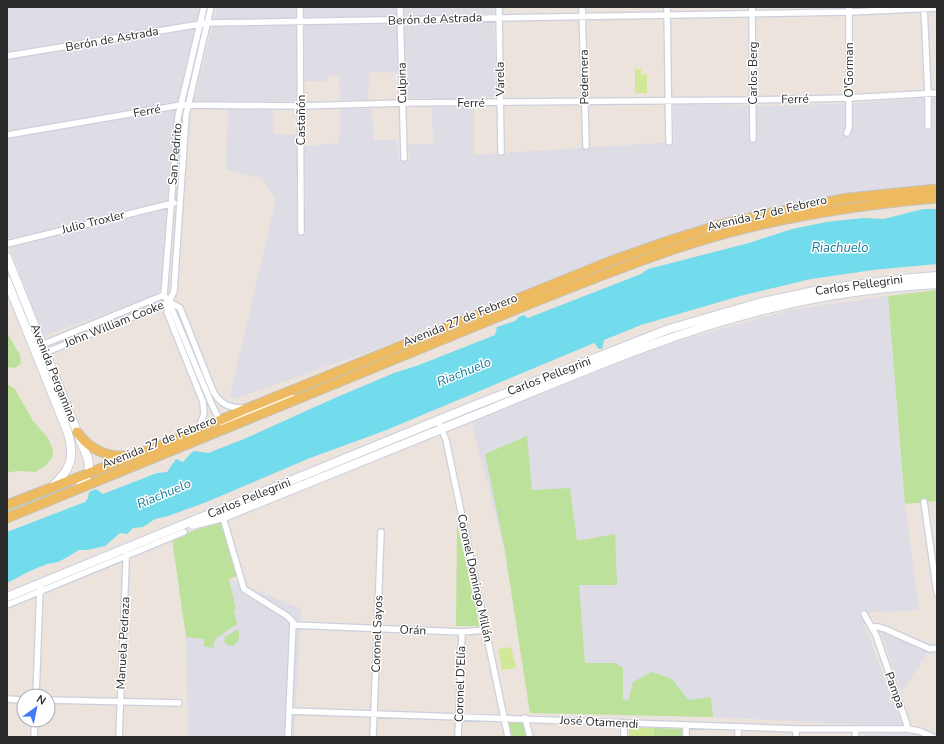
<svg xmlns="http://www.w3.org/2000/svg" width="944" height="744" viewBox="0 0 944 744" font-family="'Nunito Sans',sans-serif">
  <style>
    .industrial { fill: #dedde5 }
    .green { fill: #bce19a }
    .pitch { fill: #d1e996 }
    .water { fill: #72dcec }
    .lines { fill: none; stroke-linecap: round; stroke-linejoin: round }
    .minor-casing { stroke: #cbd0dc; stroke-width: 8 }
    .secondary-casing { stroke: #cbd0dc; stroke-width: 10 }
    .primary-casing { stroke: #c3c3c3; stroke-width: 11 }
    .minor { stroke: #fff; stroke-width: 5.5 }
    .secondary { stroke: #fff; stroke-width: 8 }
    .primary { stroke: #edba60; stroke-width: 9 }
    .labels { text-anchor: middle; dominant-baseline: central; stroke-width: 3; stroke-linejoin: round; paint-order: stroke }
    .street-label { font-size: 12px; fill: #2a2a2a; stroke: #fff }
    .water-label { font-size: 13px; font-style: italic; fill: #107c99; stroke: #fff }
  </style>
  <rect width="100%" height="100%" fill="#ece3dd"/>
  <path class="industrial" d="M7,7h193l-25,104 -13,175 -3,7 -6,3 -109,40 -37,-95z
    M217,7h277l1,90h-21v58l199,-13 1,-38 83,2 88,-2 92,-7v88l-89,8 -97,19 -122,36 -247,99 -148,52 -4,-3 46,-197 -15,-21 -35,-8 2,-62 45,2 1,24 31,1 1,11 33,-3 2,-34h31l2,31h24l1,20h10l-1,-16h25l-1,-46h-26l-1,-25 -35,-1 -2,28h-28l-1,-25 -12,1v5h-30v20l-103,1z
    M888,296l17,208 14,106 -59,3 43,114 -190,-10 -183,-4 -25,-162 -34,-130 172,-70 147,-41z
    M229,579l72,30 -7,128h-106l-2,-100 28,2 23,-15 -4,-13 3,-3z
    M879,628l50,22 -27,42z
    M916,733l7,4h-57l-1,-3z"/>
  <path class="green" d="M937,290v211l-32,3 -17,-208z
    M7,333l13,22 1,9 -6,4 -8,-1z
    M7,384l8,5 18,32 15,17 5,12 -1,8 -7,8 -10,6 -16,-1 -9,1 -3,1z
    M527,436l5,54 38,-2 7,53 38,-7 2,51h-38l6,78h31l7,5v31l5,2 5,-19 19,-10 20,7 16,21 23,-3 2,20 -183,-4 -25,-162 -20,-97z
    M77,482l-29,13 -5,5 -36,14v-6z
    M220,521l17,55 -8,3 7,30 -2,2 3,13 -22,15 -2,9 -9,-2v-7l-18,-2 -14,-98z
    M457,524l23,102h-24z
    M238,629c2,8 2,11 -5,17l-5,-1 -4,-3 1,-5z
    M504,718h21l5,19h-22z
    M654,728l29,1v8h-29z"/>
  <path class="pitch" d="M635,69h6v6l6,-1v19h-12z
    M511,647l5,21 -14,2 -4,-21z
    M629,727l25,1v9h-25z"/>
  <path class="water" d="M923,209h14v55l-64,6 -62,9 -71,17 -99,29 -37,15 -2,9h-3l-5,-6 -210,88 -74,27 -106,45 -36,13 -13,3 -12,8 -10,1 -6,6 -7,-1 -15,13 -18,4h-8l-13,8 -8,4 -11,2 -17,7 -23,12v-51l78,-30 3,-4 1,-6 7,-3 7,5 54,-21 10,-1 9,-13 7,3 8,-9 3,-2 14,2 36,-14 93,-42 57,-24 25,-8 76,-30 2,-8 18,-6 4,-4 5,-2 4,3 113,-44 7,-5 101,-26 43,-14 34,-7 37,-4 21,1z"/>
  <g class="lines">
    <defs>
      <path id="minor" d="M204,7l-26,110 -14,178 5,7 43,103 9,18h3l65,-26 7,1
        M300,7l1,225
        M400,7l4,151
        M499,7l2,145
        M582,7l4,139
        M667,7l2,135
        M752,7l1,132
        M924,7l4,87v32
        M7,56l200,-33 642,-11 88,-4
        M847,133l2,-6v-120
        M7,135l174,-30 120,1 102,-3 350,-3 96,-2 88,-5
        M7,244l167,-41
        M170,302l10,6 33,83c7,13 16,17 30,17
        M39,346l125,-51
        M42,354l127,-52
        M438,421l8,19 62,297
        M198,430l6,-16 -1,-12 -36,-90 2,-10 5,-11 12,-176 25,-108
        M924,502l13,91
        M222,514l22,75 43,27 6,6 -5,115
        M7,605l177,-73
        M864,614l12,21 29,84 3,10
        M293,625l169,7 23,-2
        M872,627h7l6,2 45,20 7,-1
        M36,696l4,-108
        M7,699l17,1
        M48,700l131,3
        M290,711l506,18h112l11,2 14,6
        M525,718l5,19
        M796,729v8
        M34,737l1,-17
        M119,737l7,-173v-11
        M373,737l8,-205
        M458,737l4,-105
        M624,737v-14
        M686,737v-12
        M738,737v-10
        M855,737l1,-8"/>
      <path id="secondary" d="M7,257l81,202c3,13 -1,20 -10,29
        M7,281l61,152c7,25 3,36 -16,54
        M193,525l31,-8c89,-36 178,-72 267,-108 93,-38 186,-79 285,-102 53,-13 107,-20 161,-23
        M7,597l466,-191 196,-77 93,-27 62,-13 77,-10 36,-3"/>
      <path id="primary" d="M77,432c13,18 29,25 50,24
        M7,505l170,-66 71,-31 363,-147 57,-20 51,-16 39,-9 90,-18 89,-9
        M7,518l532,-218c51,-20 102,-41 154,-57 79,-25 162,-38 244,-45"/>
    </defs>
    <use href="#minor" class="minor-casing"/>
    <use href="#secondary" class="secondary-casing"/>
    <use href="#primary" class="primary-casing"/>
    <use href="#minor" class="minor"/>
    <use href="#secondary" class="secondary"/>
    <use href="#primary" class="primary"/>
  </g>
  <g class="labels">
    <g class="street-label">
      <text transform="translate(435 19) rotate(-2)">Berón de Astrada</text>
      <text transform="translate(112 39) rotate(-10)">Berón de Astrada</text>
      <text transform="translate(849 70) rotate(-90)">O'Gorman</text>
      <text transform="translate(753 73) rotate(-90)">Carlos Berg</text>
      <text transform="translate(584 77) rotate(-91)">Pedernera</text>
      <text transform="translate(500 79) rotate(-91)">Varela</text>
      <text transform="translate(402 83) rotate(-91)">Culpina</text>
      <text transform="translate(795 99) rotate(-1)">Ferré</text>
      <text x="471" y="103">Ferré</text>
      <text transform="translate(147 111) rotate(-10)">Ferré</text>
      <text transform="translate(301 120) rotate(-90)">Castañón</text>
      <text transform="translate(175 154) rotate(-85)">San Pedrito</text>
      <text transform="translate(767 213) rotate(-13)">Avenida 27 de Febrero</text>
      <text transform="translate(93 222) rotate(-14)">Julio Troxler</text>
      <text transform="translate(859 285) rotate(-8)">Carlos Pellegrini</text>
      <text transform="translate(460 320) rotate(-22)">Avenida 27 de Febrero</text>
      <text transform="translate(114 324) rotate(-22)">John William Cooke</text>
      <text transform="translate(54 373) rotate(68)">Avenida Pergamino</text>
      <text transform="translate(549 376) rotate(-21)">Carlos Pellegrini</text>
      <text transform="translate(159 442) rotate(-22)">Avenida 27 de Febrero</text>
      <text transform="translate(249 498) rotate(-22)">Carlos Pellegrini</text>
      <text transform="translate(475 578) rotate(78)">Coronel Domingo Millán</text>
      <text transform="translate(413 630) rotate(2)">Orán</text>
      <text transform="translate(377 634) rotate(-88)">Coronel Sayos</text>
      <text transform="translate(123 643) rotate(-87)">Manuela Pedraza</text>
      <text transform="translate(460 684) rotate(-88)">Coronel D'Elía</text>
      <text transform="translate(895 690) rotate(70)">Pampa</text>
      <text transform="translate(599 722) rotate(3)">José Otamendi</text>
    </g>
    <g class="water-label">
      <text x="840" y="248">Riachuelo</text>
      <text transform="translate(464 372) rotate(-22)">Riachuelo</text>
      <text transform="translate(164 494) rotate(-23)">Riachuelo</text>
    </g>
  </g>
  <rect width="944" height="744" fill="none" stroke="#2a2a2a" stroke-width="16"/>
  <g transform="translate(36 708) rotate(33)"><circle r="19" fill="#ffffff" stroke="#aaaaaa"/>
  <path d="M0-3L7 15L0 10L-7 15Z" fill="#407af6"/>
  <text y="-6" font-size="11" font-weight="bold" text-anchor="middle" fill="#2a2a2a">N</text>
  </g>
</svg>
